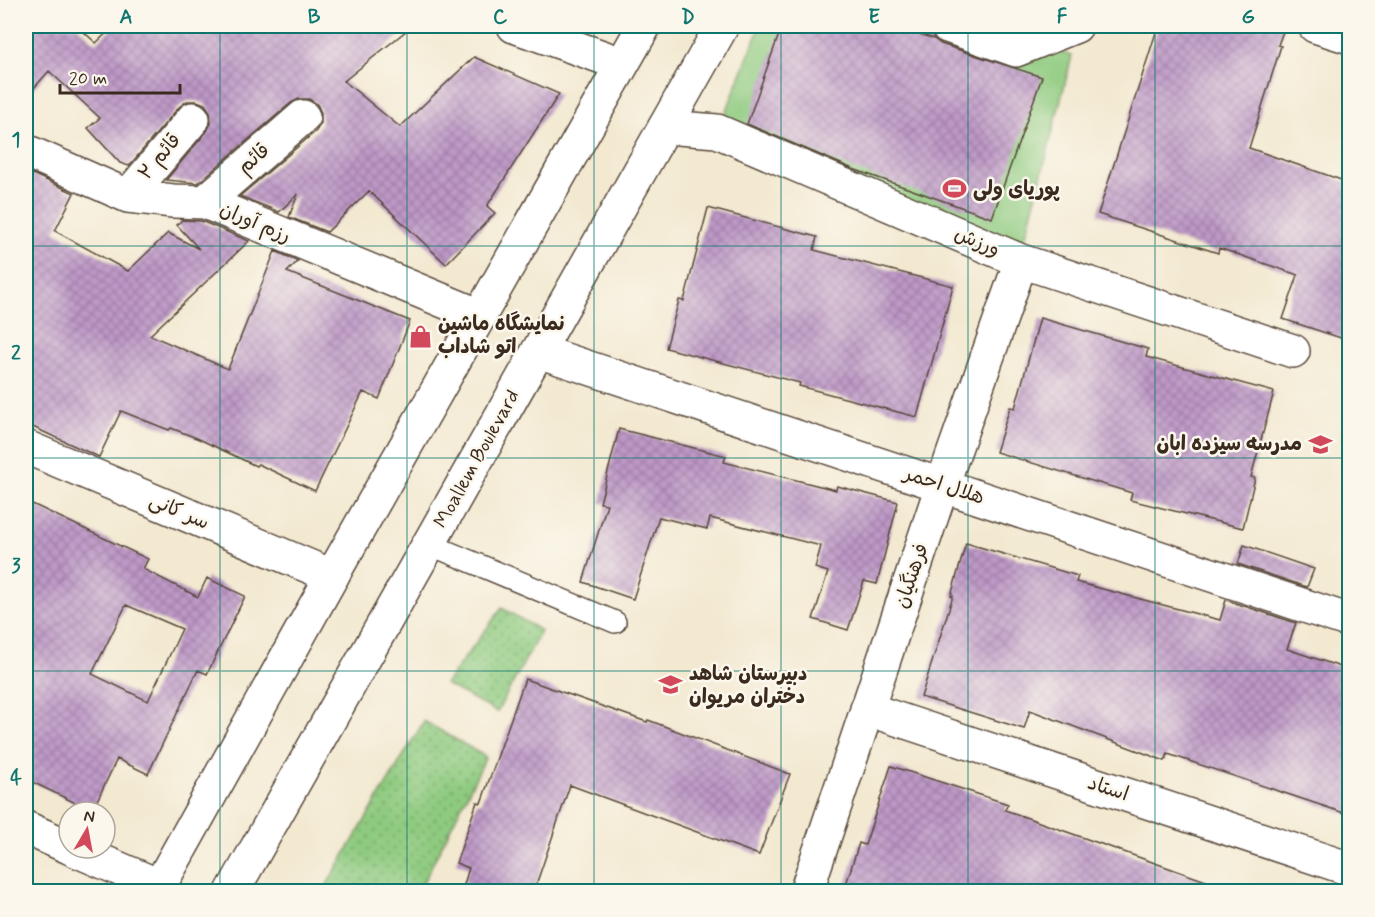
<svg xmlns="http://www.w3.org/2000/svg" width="1375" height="917" viewBox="0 0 1375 917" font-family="Mynerve,'Playpen Sans Arabic',sans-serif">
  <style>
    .grass { fill: url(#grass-dots); stroke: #647a4e; stroke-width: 1.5 }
    .park { fill: #8eca7f; stroke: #647a4e; stroke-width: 1.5 }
    .building { fill: url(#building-cross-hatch); fill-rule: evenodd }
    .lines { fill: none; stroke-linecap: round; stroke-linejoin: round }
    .service-casing { stroke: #574739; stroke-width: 24 }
    .minor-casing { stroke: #574739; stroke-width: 36 }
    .secondary-casing { stroke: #574739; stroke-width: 36 }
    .service { stroke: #fff; stroke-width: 21 }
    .minor { stroke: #fff; stroke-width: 33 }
    .secondary { stroke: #fff; stroke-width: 33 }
    .grid { fill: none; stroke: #0f766e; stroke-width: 1.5; stroke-opacity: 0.55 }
    .labels { text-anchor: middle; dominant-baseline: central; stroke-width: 5; stroke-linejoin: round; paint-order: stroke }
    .street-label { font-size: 20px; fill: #3b2a1e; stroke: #fbf7ec }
    .poi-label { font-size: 20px; font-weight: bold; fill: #3b2a1e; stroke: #fbf7ec; text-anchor: start }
    .neatline { fill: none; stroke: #0f766e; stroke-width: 2 }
    .grid-label { font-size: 20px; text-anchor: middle; font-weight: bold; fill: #0f766e }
  </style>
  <defs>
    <pattern id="grass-dots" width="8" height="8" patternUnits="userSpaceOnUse" patternTransform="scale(1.5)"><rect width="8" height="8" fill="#8eca7f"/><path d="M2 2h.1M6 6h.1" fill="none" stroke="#75a467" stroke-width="1.8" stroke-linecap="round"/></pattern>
    <pattern id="building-cross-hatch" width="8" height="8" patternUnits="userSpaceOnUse" patternTransform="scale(1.5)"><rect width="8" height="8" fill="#be99c8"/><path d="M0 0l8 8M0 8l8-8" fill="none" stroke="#9c7da2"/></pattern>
  </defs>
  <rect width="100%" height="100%" fill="#fbf7ec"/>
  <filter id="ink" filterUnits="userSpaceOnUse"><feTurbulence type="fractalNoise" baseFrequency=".0167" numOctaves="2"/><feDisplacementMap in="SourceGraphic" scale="12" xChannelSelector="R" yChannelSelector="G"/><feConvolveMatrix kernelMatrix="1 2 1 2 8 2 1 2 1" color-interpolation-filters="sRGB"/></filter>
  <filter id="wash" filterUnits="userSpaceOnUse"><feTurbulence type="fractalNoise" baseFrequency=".008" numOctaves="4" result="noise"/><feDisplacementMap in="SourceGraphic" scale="24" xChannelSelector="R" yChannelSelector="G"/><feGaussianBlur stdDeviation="1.35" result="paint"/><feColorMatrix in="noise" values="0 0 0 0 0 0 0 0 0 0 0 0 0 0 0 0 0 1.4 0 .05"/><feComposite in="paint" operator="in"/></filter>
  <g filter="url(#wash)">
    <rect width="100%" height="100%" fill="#f3e9d1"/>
    <path class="grass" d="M502,608l39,23 -44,81 -52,-28z
      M424,721l62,36 -67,134h-96z"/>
    <path class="park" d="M760,26h228l84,30 -49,191 -304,-117z"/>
    <g id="blocks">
      <path class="building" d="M34,26h43l19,17 18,-17h298l-68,55 56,46 74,-70 85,37 -72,112 8,7 -49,51 -77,-73 -42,41 -38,-15 9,-23 -19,18 -39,-16 76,-65 5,-8v-10l-4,-9 -8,-5h-10l-8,4 -93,80 -32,-3 41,-49 4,-8 -1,-11 -5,-8 -8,-3h-10l-8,6 -50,59 -9,-3 -32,-35 12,-10 -51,-47 -23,26v-62z
        M782,26h113l39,13 7,5 101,33 -50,141 -139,-49 -106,-45z
        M1158,26h127l-7,19 3,1 -32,102 101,35v158l-67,-22 15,-44 -79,-27 -1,5 -120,-39z
        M26,171l48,22 -19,38 73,40 40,-38 31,16 -22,-24 5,-5 19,1 48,20 -99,94 78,34 47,-118 23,10 -11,11 123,49 -31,78 -16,-7 -48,99 -57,-27 -2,2 -57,-27 -28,-11 -2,2 -48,-19 -22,46 -73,-33z
        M708,208l109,29 -3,13 139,36 -36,131 -118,-31 1,-3 -134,-35 13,-48 5,1z
        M1040,318l108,31 -2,8 128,35 -23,85 4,1 -12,50 -113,-28 2,-7 -136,-41 14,-45 5,1z
        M619,429l107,27 -2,6 112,28 1,-4 61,16 -21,82 -13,-3 -16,49 -35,-11 15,-47 -13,-4 6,-22 -111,-28 -3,11 -48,-12 -26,82 -50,-17 24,-78 -7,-1z
        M26,501l122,58 -5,10 55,28 9,-19 38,18 -38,78 -9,-4 -50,104 -31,-15 -25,52 -66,-32zM126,605l56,24 -34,72 -56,-27z
        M966,543l112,33 -2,6 144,38 6,-20 70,23 -9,26 63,21v145l-182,-61 -3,7 -135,-51 -6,19 -103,-32 32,-101h-2z
        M1244,545l70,24 -7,18 -69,-23z
        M525,679l122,43 1,-2 142,54 -31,81 -189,-70 -36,106h-72l7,-23 -13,-5 21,-61 4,1z
        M891,766l117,38 -3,6 215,76 -1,5h-375l15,-48 6,2z"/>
    </g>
  </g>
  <g filter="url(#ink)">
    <use href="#blocks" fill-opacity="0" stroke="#574739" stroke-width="1.5"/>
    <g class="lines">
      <defs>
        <path id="service" d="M429,544l186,78"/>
        <path id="minor" d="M514,26l108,38
          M947,26l69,24 60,-24
          M1315,26l35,11
          M665,127l52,4 304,130 272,90
          M26,151l102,45 45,5 32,1 275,114
          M128,196l65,-77
          M205,202l98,-85
          M538,351l812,270
          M26,447l306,129
          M867,709l483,160
          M26,828l43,19
          M71,848l88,38
          M806,892l136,-406 79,-225"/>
        <path id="secondary" d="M156,892l176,-316 312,-550
          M232,892l490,-866"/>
      </defs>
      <use href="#service" class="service-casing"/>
      <use href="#minor" class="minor-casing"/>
      <use href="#secondary" class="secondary-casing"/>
      <use href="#service" class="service"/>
      <use href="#minor" class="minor"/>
      <use href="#secondary" class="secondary"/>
    </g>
  </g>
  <path class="grid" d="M220,26v866M407,26v866M594,26v866M781,26v866M968,26v866M1155,26v866M26,246h1324M26,458h1324M26,671h1324"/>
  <defs>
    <symbol id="stadium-bare" viewBox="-9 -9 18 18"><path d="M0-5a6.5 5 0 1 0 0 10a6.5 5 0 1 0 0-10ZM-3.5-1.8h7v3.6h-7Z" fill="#d1495b" stroke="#fbf7ec" stroke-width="2.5" paint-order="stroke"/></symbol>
    <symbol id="shop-bare" viewBox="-9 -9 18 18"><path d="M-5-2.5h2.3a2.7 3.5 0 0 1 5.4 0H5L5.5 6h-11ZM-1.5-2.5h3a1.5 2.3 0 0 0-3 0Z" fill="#d1495b" stroke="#fbf7ec" stroke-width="2.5" paint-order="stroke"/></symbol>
    <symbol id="school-bare" viewBox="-9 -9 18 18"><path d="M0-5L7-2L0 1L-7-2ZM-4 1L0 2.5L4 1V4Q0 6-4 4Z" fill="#d1495b" stroke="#fbf7ec" stroke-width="2.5" paint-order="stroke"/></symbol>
  </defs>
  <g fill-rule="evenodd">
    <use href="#stadium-bare" x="938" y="172" width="33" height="33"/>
    <use href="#shop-bare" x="404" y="320" width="33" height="33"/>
    <use href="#school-bare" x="1304" y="428" width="33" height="33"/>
    <use href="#school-bare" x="654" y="668" width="33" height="33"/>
  </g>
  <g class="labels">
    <g class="street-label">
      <text transform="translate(160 157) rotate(-50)">قائم ۲</text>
      <text transform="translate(254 159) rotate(-41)">قائم</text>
      <text transform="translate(255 223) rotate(23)">رزم آوران</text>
      <text transform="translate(977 242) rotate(23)">ورزش</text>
      <text transform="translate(477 459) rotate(-61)">Moallem Boulevard</text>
      <text transform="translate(944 486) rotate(18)">هلال احمر</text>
      <text transform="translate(179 512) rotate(23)">سر کانی</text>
      <text transform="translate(912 576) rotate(-71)">فرهنگیان</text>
      <text transform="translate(1108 789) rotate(18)">استاد</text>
    </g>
    <g class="poi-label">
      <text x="973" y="189">پوریای ولی</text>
      <text x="438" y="324">نمایشگاه ماشین<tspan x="438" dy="23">اتو شاداب</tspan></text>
      <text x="1302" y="444" text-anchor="end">مدرسه سیزده ابان</text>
      <text x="689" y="674">دبیرستان شاهد<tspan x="689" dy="23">دختران مریوان</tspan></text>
    </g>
  </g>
  <rect width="1375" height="917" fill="none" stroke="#fbf7ec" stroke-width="66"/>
  <g transform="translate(87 830) rotate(10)"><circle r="28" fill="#fbf7ec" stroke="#aea59a" stroke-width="1.5"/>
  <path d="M0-4.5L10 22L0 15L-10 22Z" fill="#d1495b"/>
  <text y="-9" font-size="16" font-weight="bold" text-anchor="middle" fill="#3b2a1e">N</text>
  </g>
  <path d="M60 84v9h120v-9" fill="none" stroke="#3b2a1e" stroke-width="3"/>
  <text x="69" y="84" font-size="18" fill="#3b2a1e" stroke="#fbf7ec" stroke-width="4.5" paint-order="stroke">20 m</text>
  <rect x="33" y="33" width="1309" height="851" class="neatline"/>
  <g class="grid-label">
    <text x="126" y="23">A</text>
    <text x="314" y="23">B</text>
    <text x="500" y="23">C</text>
    <text x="688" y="23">D</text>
    <text x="874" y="23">E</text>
    <text x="1062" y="23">F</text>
    <text x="1248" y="23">G</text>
    <text x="16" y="146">1</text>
    <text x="16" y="359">2</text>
    <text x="16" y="572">3</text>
    <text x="16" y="784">4</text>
  </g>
</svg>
